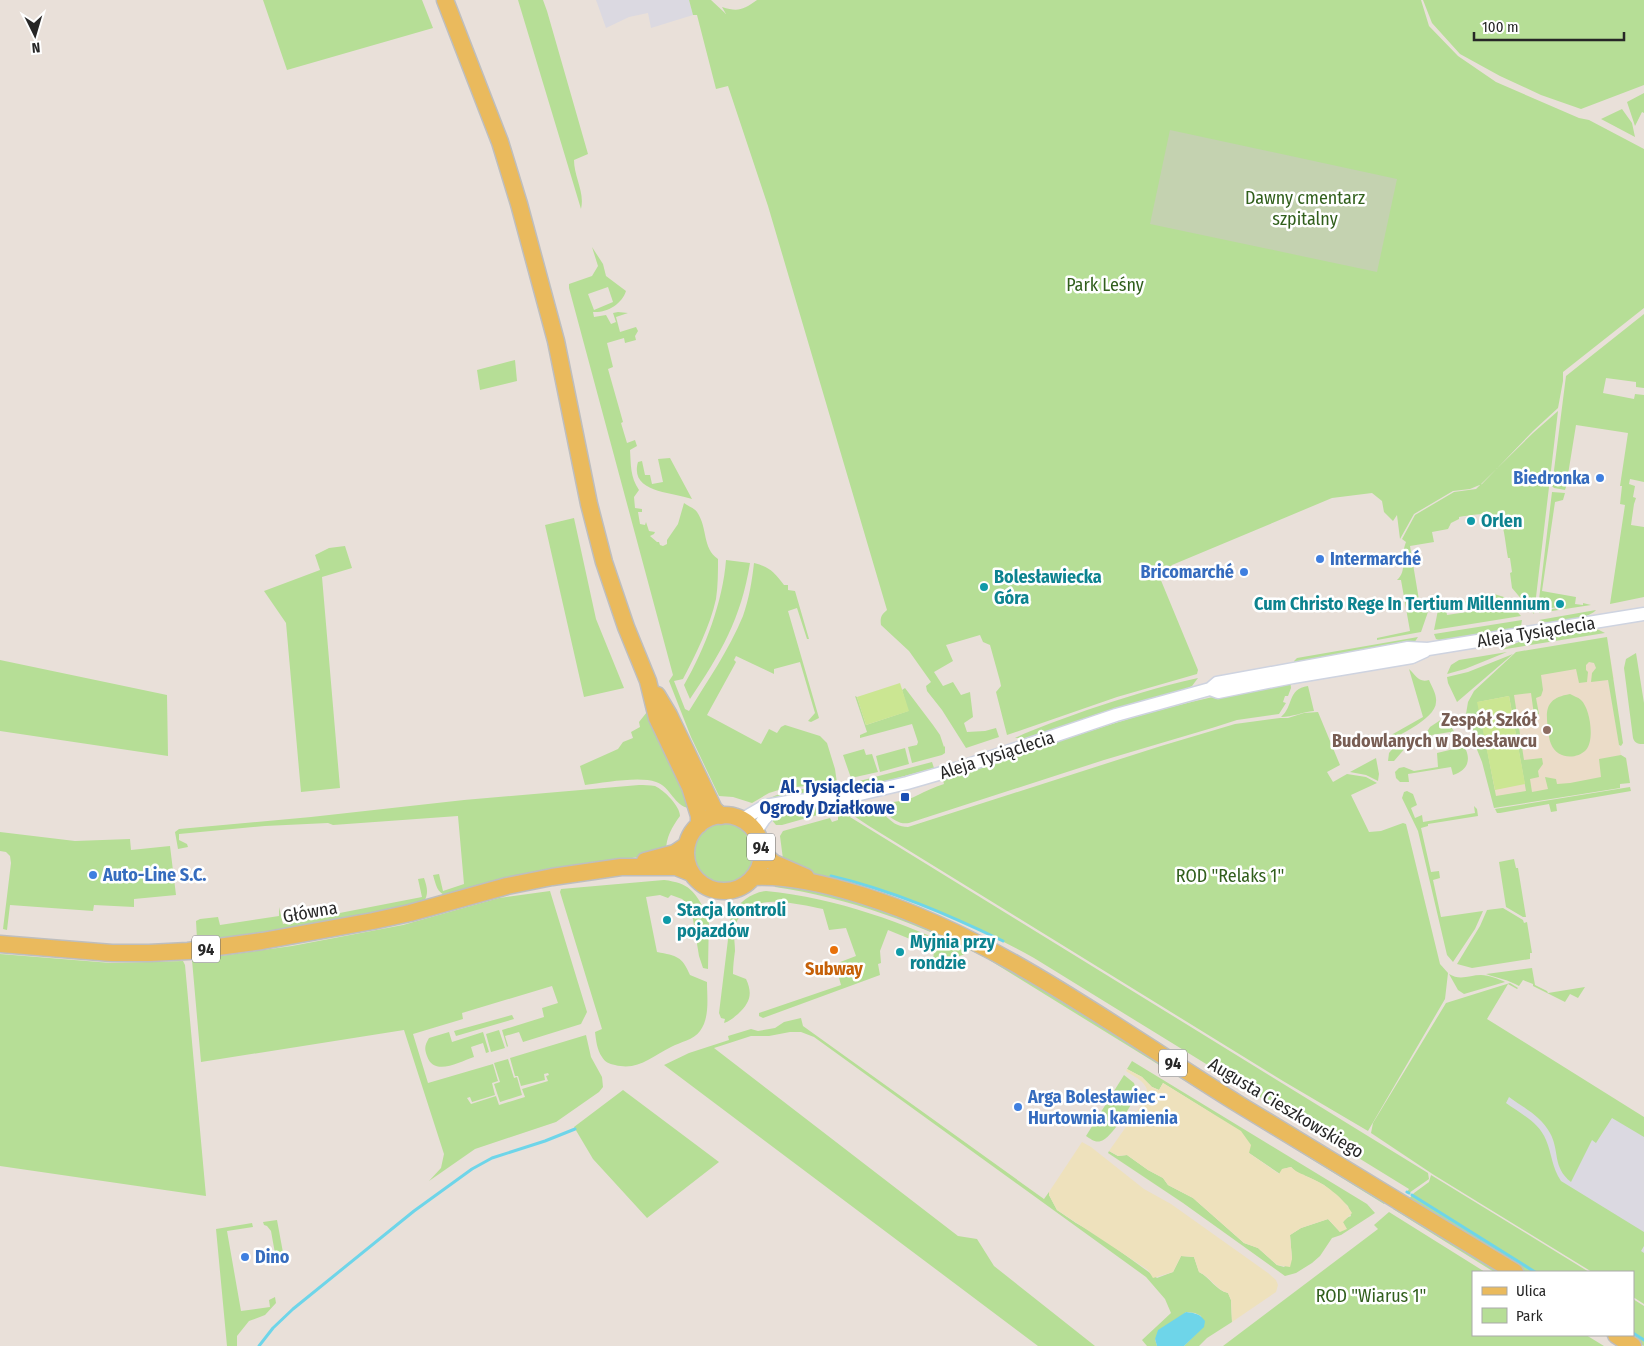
<svg xmlns="http://www.w3.org/2000/svg" width="1644" height="1346" viewBox="0 0 1644 1346" font-family="'Fira Sans Condensed',sans-serif">
  <style>
    .industrial { fill: #dbd9e1 }
    .education { fill: #ebdcc8 }
    .green { fill: #b6de96; fill-rule: evenodd }
    .sand { fill: #eee1bc }
    .cemetery { fill: #c4d2b0 }
    .pitch { fill: #cbe692 }
    .water { fill: #6ed5e9 }
    .lines { fill: none; stroke-linecap: round; stroke-linejoin: round }
    .stream { stroke: #6ed5e9; stroke-width: 3 }
    .minor-casing { stroke: #ced3e0; stroke-width: 15 }
    .major-casing { stroke: #bebebe; stroke-width: 19 }
    .minor { stroke: #fff; stroke-width: 12 }
    .major { stroke: #eaba5d; stroke-width: 16 }
    .shop-dot { fill: #3f7fe0; stroke: #fff; stroke-width: 2 }
    .culture-dot { fill: #0f9aa8; stroke: #fff; stroke-width: 2 }
    .education-dot { fill: #8d6e63; stroke: #fff; stroke-width: 2 }
    .transit-dot { fill: #1a4fb4; stroke: #fff; stroke-width: 2 }
    .food-dot { fill: #e8710a; stroke: #fff; stroke-width: 2 }
    .labels { text-anchor: middle; dominant-baseline: central; stroke-width: 5; stroke-linejoin: round; paint-order: stroke }
    .shield { fill: #fff; stroke: #686868; stroke-width: 1 }
    .shield-label { font-size: 16px; font-weight: bold; fill: #272727 }
    .park-label { font-size: 18px; fill: #315f1c; stroke: #fff }
    .shop-label { font-size: 18px; font-weight: bold; fill: #366cbe; stroke: #fff; text-anchor: start }
    .culture-label { font-size: 18px; font-weight: bold; fill: #0d838f; stroke: #fff; text-anchor: start }
    .street-label { font-size: 18px; fill: #272727; stroke: #fff }
    .education-label { font-size: 18px; font-weight: bold; fill: #785e54; stroke: #fff; text-anchor: end }
    .transit-label { font-size: 18px; font-weight: bold; fill: #164399; stroke: #fff; text-anchor: end }
    .food-label { font-size: 18px; font-weight: bold; fill: #c56008; stroke: #fff }
  </style>
  <rect width="100%" height="100%" fill="#e9e0d9"/>
  <path class="industrial" d="M596,0h93l4,15 -42,13 -3,-15 -19,4 -23,11z
    M1447,1003l197,121v144l-144,-89z"/>
  <path class="education" d="M1605,649l4,1 5,29 -6,1 13,75 5,3 3,18 -134,24 -24,-96 49,-51z"/>
  <path class="green" d="M263,0h159l11,28 -146,42z
    M518,0h25l4,11 41,143 -14,6c0,17 11,32 7,49z
    M689,0h22l15,14 -4,-7c16,5 21,3 35,-7h664l8,26 29,30 38,26 83,36 10,2 55,29v159l-81,64v9l-5,27 -25,23 -51,53 -12,5 -17,2 -39,23 -14,25 -3,-24 -4,6 -9,-9 -2,-11 -10,-8 -40,5 -160,67 -12,13 38,92 -1,4 -80,23 -110,38 -11,-43 5,-6 -1,-5 -10,-36 -7,-3 -3,-7 -34,10 7,16 -19,11 9,14 10,-4 8,13 9,-3 3,25 -9,6 3,9 18,-1 11,-3 3,9 -33,11 -24,-38 -15,-19 -1,-5 5,-4 -22,-31 -28,-26c-1,-7 0,-10 6,-15l-119,-404 -40,-120 -12,3 -19,-74h-4z
    M1423,0h221v85l-63,24 -40,-14 -41,-19 -40,-22 -28,-31z
    M1644,93v20l-2,-1 -7,14 -8,-24z
    M1622,109l10,14 3,14 -34,-18z
    M592,247l11,17 3,12 20,15c-4,13 -19,22 -33,21l1,5 12,-2 5,9 5,-2 -3,-9 5,-1 10,1 -12,4 4,15 16,-5 2,4 -3,5 1,4 -11,3 -1,-5 -17,5 6,24 -5,2 15,53 -2,1 6,20 8,-3 2,6 -7,4c1,14 0,27 9,40l-5,7 1,11 7,1v3h-4l2,12 5,1 1,-3 3,9 6,1 -1,2 -4,2 7,6h2l1,3 3,1 4,-2v-4l11,-16 6,-21c4,3 10,5 13,9 11,16 5,36 21,47 0,13 0,27 -2,40 -6,27 -20,55 -33,80l-9,2 11,28 4,2c19,-31 40,-61 54,-95 6,-17 9,-35 11,-53 16,4 20,9 30,22h4v5l7,1 14,48h-2l-10,-31 -9,3 31,107 -8,4 -3,-1 7,-8 -15,-51 -26,7v5l-38,-18 -2,4 2,2 -1,2 -28,51 54,29 8,-15 8,4 4,-6 4,-2 35,11 7,7 8,26 2,14 -52,5 -16,5 -17,10 -19,-6 -14,-1 -28,-59 -22,-56 4,-6 -104,-387v-4l23,-8 6,-10zM608,287l5,15 -19,8 -6,-16z
    M1644,314v74l-8,-1v-5l-30,-4 -3,15 31,6 1,-5 9,1v87l-14,-3 -1,5 6,2 -2,11 3,1 -2,6 -3,21 13,2v70l-34,7 15,-99 -5,-1 2,-18h-2l8,-53 -52,-8 -10,62 -1,3 -11,-2 -2,-2 14,-110z
    M515,360l2,21 -37,9 -3,-20z
    M1558,411l-24,203 -22,-26 -2,-15 2,-1 -2,-14h-2c-7,-43 -2,-49 -49,-41v2l-8,4 -3,6 -16,3 2,10 -24,4 10,60 8,-1 1,4 -8,23 -44,8v-2l33,-7 -9,-51h-4c11,-9 3,-24 9,-38l-4,-3 13,-24 39,-23 22,-3 57,-56z
    M670,458l22,41c-19,-7 -63,-6 -54,-37l4,-1 3,14h5l2,9 11,-2 -5,-23z
    M1552,492l13,1 -2,7 -8,2 -13,89 34,6 -1,7 8,1v-2l8,2 -52,8v-2l20,-3 2,-4h-2l-1,3 -20,3v-2z
    M574,518l22,101 28,69 -40,9 -39,-172z
    M345,546l7,22 -30,9 18,211 -39,4 -15,-169 -22,-32 56,-21 -5,-15 14,-7z
    M726,560l24,3c-9,56 -29,90 -60,136l-6,-14c21,-36 39,-84 42,-125z
    M1494,594l10,3 17,19 -87,14 4,-20 8,-1 1,6 20,-3 -2,-11 10,-3 1,6 19,-3z
    M1596,610c-7,9 -47,16 -57,10z
    M1522,620l-1,6 -5,3 -74,12 -6,-2 -2,-5z
    M1597,629l8,4 -105,17 19,-8z
    M1418,637l-4,6 -119,22 -1,-4 3,-3z
    M1607,637l16,106 -2,3 -2,-1 -11,-65 -17,2 1,-9 4,-5 -2,-5 -5,-1 -3,3v5l2,2 -1,10 -8,1 -3,-14 -35,6 2,15 -2,6 -5,2 3,16 -5,1 -3,-22 -17,2 10,65 18,-2 1,6 -5,7 1,6 -9,2 2,13 16,-3 -3,-12 11,2 1,5 13,-1 31,-6 -2,-18 22,-4 5,3 4,25 -10,1v4l-126,20 -12,-46 -17,-42 3,-18 6,-11 42,-39zM1509,696l17,95 -30,5 -18,-94z
    M1507,652l-42,17 -18,5 4,-9 8,-5z
    M1636,653l8,50v41c-5,0 -9,0 -11,-6l-9,-70 2,-9z
    M1513,654l-56,48 -9,-19 -1,-6 21,-5z
    M0,660l167,35 1,61 -168,-25z
    M1409,669c7,6 9,14 20,11 3,7 8,15 7,22 0,18 -45,37 -60,45l-4,-7 2,-1 3,4 46,-26z
    M1198,678l-6,8 -6,3 -86,24 -71,25h-14c23,-11 48,-19 72,-28 37,-12 73,-24 111,-32z
    M1290,680l1,8 -3,8h-3l-2,6 3,1 -7,11 -42,6 -25,8 -108,32 -195,63c-16,3 -24,-15 -38,-19 15,-2 34,-1 47,-9 8,-4 16,-8 26,-11l-1,-4c56,-17 111,-38 166,-55 60,-19 120,-32 181,-45z
    M1308,686l6,25c-11,1 -22,6 -33,6 13,-11 6,-28 27,-31z
    M905,688l28,37 7,10 4,12 1,-1v7l-3,2 -30,8 -4,-16 9,-2 1,-3 -6,-18 -52,14v-3l7,-3 -12,-36 2,1 9,28 42,-14 -6,-21z
    M1570,694c3,2 8,3 11,6 9,8 14,40 5,50 -10,10 -29,9 -35,-6 -2,-4 -2,-10 -3,-15 -3,-21 -1,-31 22,-35z
    M651,707l31,71 7,30c-14,-1 -19,-22 -33,-26 -17,-6 -53,1 -71,3l-5,-19 38,-17 5,-7 10,-4 -2,-6 9,-5 -1,-5z
    M1318,712l22,53 -13,7 6,10 14,-8 19,3 11,6 -26,12 18,37 12,-1 22,-8 3,1 34,140 8,9 -3,26 -77,132 -85,-50 -414,-255 -15,-10 -1,-4c6,-1 14,-5 20,-4 14,4 17,19 35,19l253,-81 74,-22 45,-6h8l16,-5z
    M1442,719l5,1 8,13 -1,3 -3,1 -1,-5 -18,3 1,6 -26,5 -13,15h-6l1,-8 6,-7h10l20,-11 5,-8z
    M1462,747l4,3c5,12 0,21 -13,25l-2,-8 -43,7 1,8h-9l-4,-4 -1,-6 4,-4 5,-1 10,4 24,-4 -1,-14z
    M905,748l4,16 -29,8 -4,-16z
    M864,749l2,6 6,-1 6,18 -27,6 -8,-23z
    M1376,758l3,16 -1,7 -12,-6 -16,-3z
    M932,762l2,6 -70,19h-7l-5,-4z
    M639,785c5,0 11,0 16,1 9,4 25,20 25,30 -8,11 -14,21 -14,35l-219,45c-10,-3 -11,-11 -14,-21l6,-1 4,17 21,-7 -6,-68 -125,9 -5,-2 -63,3 -86,8v6l8,4 1,3 -10,2 -3,-17 4,-3 132,-12 153,-17z
    M837,786l-7,8 -74,11c27,-16 51,-17 81,-19z
    M1630,787l1,4 -75,13 1,7 -6,1 -2,-8 -49,9h-3l-2,-4z
    M1407,791l6,3 4,11 -6,3 4,10 7,-3 1,7 52,-9 -1,-7 3,3 1,7 -50,8v2l-7,2 10,44 8,-1 1,7 -7,2 8,37 42,-6 -8,18 -22,33 -6,-7 -29,-124 -16,-33 2,-6z
    M824,806l4,6 -46,13h-6l-5,-6c15,-12 33,-12 53,-13z
    M848,813l2,4 578,356 1,6 -20,14 -2,-1 2,-3 -375,-231c-64,-35 -131,-66 -203,-82l2,5 -28,-9 -22,-13 -3,-23 3,-5 47,-13 2,4 6,-2v-4z
    M692 854a32 32 0 1 1 64 0a32 32 0 1 1-64 0Z
    M0,832l75,9 55,-2 1,11 39,-4 6,49 -42,4v8l-40,-2 -1,6 -83,-6 -3,25 -4,-1 8,-66 -1,-7 -4,-4 -6,-1z
    M1514,859l2,9h2l8,49h-3l-17,-10 -7,-45z
    M424,878c3,9 5,15 0,24l-112,24 -111,16 -4,-3 -1,-18 4,-2 18,-2 2,8 59,-9v-9l4,17 139,-27 -4,-18z
    M664,880c25,3 31,11 42,33l3,1 -1,55 -5,-1 -4,-12 -8,-49 -9,-8 -11,-4 -3,3 -8,-3 -14,2 11,55c20,4 25,4 33,23l17,7c0,15 3,36 -7,49 -6,9 -20,11 -29,16 -20,10 -33,24 -56,18 -6,-1 -10,-3 -13,-8 -5,-7 -6,-17 -7,-25l7,-3 -42,-137 1,-3z
    M776,880l117,32 92,41 400,249 -1,2 -398,-246c-67,-34 -136,-60 -211,-71z
    M550,891l37,121 -6,12 -58,18 -4,-10 -14,4 3,10 -1,1 -5,-17 42,-13 -2,-9 16,-5 -6,-17 -90,27 1,6 -50,15 15,49 65,-19 5,17 -6,2 3,12 -23,7 -2,-5 -3,1 4,6 25,-8 3,9 26,-8 -3,-8 26,-8 -2,-5 3,-1 -1,-2 -4,1 1,6 -24,6 -3,-10h-3l-5,-18 76,-23 5,22 11,20 1,10 -4,5 -43,30 -81,27 -46,32 12,-13 3,-14 -40,-124 -203,32 -9,-102 100,-14 111,-21 96,-27z
    M766,891c72,7 138,32 202,62l-45,16c7,-6 14,-11 9,-21l-44,-18 -8,21 1,12 -3,1 2,11 -117,43 -4,-2v-3l82,-28 -6,-21 21,-8 -10,-28 -17,2 -6,-21c-28,-5 -78,-20 -88,18 -2,7 0,16 0,24 -1,7 -2,15 -2,23l13,5c7,15 4,24 -8,35 -5,4 -8,7 -14,9l1,-4 -4,-1 -2,-5 12,-98c7,-12 21,-23 35,-24z
    M1503,908l20,12 1,3 3,-1 5,31h-2v6l-58,9 -15,-4 23,-38 7,-16z
    M0,954l111,9 72,-2 2,4 21,231 -206,-30z
    M1532,968l3,17 12,6 1,2 37,-6 -7,11 -8,-4 -5,8 -32,-16v-2l-10,-4 -4,6c-10,-6 -22,-8 -33,-12z
    M1449,974c11,7 21,1 32,1 8,0 18,4 24,7l-41,12 -6,-4z
    M1510,983l8,5 -1,1 -9,-5 -21,35 157,98v20l-32,-19 -16,25 -4,-3 -21,42c-19,-15 -11,-31 -21,-49 -9,-17 -26,-25 -41,-36l-3,6c15,11 33,19 40,37 6,14 6,28 15,41l83,51v14l-3,5 3,2v51l-11,-7v-25h-41l-158,-97 -63,-42 2,-10 73,-120z
    M512,1015l2,4 -58,17 -2,-5z
    M801,1018l2,8 241,173 5,-7v3l8,15 19,13 23,13 58,42 16,-6 8,-16 13,1 5,15c12,6 16,18 29,21l3,7 1,22 -25,16 -8,8h-15l19,-19 -2,-11 -6,-3 -9,-1 -31,27 2,7h-10l-5,-6 29,-27 -6,-14 -19,-22 -332,-240 -13,-5h-11l-21,4h-18l-37,12 244,188 19,3 17,27 101,80h-57l-374,-281 25,-12 40,-13 -1,-4 23,-7 7,2 17,-3 9,-6z
    M499,1030l6,18 -14,4 -5,-18z
    M449,1032l3,10 31,-10 6,20 -3,1 -3,-10 -12,4 3,10c-15,5 -40,20 -47,-1 -3,-8 -2,-11 2,-18z
    M508,1059l6,19 3,-1 5,18 -22,7 -6,-18 6,-2 -6,-19z
    M1132,1061l235,143 8,9 -34,22 -9,3 -12,18 -8,7 -16,10 -11,3 -102,-73 -75,-50 1,-2 9,5 9,-1 21,15 15,8 5,7 25,13 51,45 14,5 19,17 7,2 8,-8 -2,-24 11,-7 27,-9 12,13c2,-8 2,-13 11,-16l-3,-10 -24,-21 -16,-8 -11,-4 -6,-6 -8,2 -3,5 -31,-21 -38,-40 -48,-30 -4,7 -7,-3 -10,-10 -15,-8z
    M1124,1075l10,8 3,10c-4,10 -26,46 -36,48 -6,2 -10,-2 -15,-5z
    M623,1090l96,72 -72,56 -54,-59 -19,-32z
    M1431,1175l158,97h-64l-117,-72 6,-7 15,-11z
    M1395,1207l109,65h-10l-101,-63z
    M1389,1212l96,60h-12v63h113l18,11h-381l155,-117 -4,-4z
    M277,1220l7,38 -8,1 -5,-28 -4,-5 -3,-1 -1,-3z
    M252,1223l1,4 -26,4 14,80 29,-4 -1,-7 6,-3 1,6 -11,12 -16,6 -12,15v10h-10l-11,-117z
    M1633,1299l11,7v40l-19,-11h8z"/>
  <path class="sand" d="M1127,1069l15,8 10,10 7,3 4,-7 78,48 10,14 -2,8 30,21 3,-5 9,-2c6,6 10,6 17,10 16,6 36,21 44,36l-9,9 4,7 -7,3 -12,-13 -27,9 -11,7 2,24 -2,8 -13,-2 -19,-17 -14,-5 -51,-45 -25,-13 -5,-7 -15,-8 -21,-15 -9,1 -9,-5 38,-54c3,-14 -11,-19 -21,-26z
    M1082,1142l9,5 53,42 27,15 97,69 8,7 2,5 -2,7 -44,30 -1,-22 -3,-7c-12,-3 -17,-16 -29,-21l-5,-15 -13,-1 -8,16 -20,6 -5,-8 -91,-60 -8,-15v-3z"/>
  <path class="cemetery" d="M1170,130l227,49 -20,93 -227,-48z"/>
  <path class="pitch" d="M900,683l9,28 -43,14 -9,-28z
    M1509,696l16,88 -30,6 -18,-88z"/>
  <path class="water" d="M1186,1312c9,1 14,2 19,9l-1,6 -20,19h-27l-2,-7 3,-9z"/>
  <g class="lines">
    <path class="stream" d="M831,876c60,14 116,38 172,65
      M1407,1192l2,1
      M1412,1195l123,77
      M1633,1333l11,7
      M259,1346l14,-18 20,-19 121,-98 58,-42 20,-11 53,-17 30,-12"/>
    <defs>
      <path id="minor" d="M1210,689l8,3 75,-15 119,-20 13,-6
        M741,820l24,-14 29,-5 49,-3 64,-15 52,-15 157,-53 94,-26 7,-6 191,-35 20,1 216,-35
        M756,835c3,-14 14,-22 24,-31"/>
      <path id="major" d="M445,0l55,142 19,62 37,137 33,163 15,58 22,65 22,54 9,37 33,69 9,29v9
        M657,695l12,20 45,94 7,7
        M686 853a38 38 0 1 1 76 0a38 38 0 1 1-76 0Z
        M761,852l13,11 32,14
        M645,861l30,-8 12,-8
        M753,877c37,-2 76,8 111,19 138,44 254,134 376,209 91,56 184,111 275,167
        M0,944l112,9h37l39,-2 74,-10 111,-20 37,-8 97,-27 45,-9 69,-10h55l15,6
        M1616,1335l17,11"/>
    </defs>
    <use href="#minor" class="minor-casing"/>
    <use href="#major" class="major-casing"/>
    <use href="#minor" class="minor"/>
    <use href="#major" class="major"/>
  </g>
  <g class="shop-dot">
    <circle cx="1600" cy="478" r="5"/>
    <circle cx="1320" cy="559" r="5"/>
    <circle cx="1244" cy="572" r="5"/>
    <circle cx="93" cy="875" r="5"/>
    <circle cx="1018" cy="1107" r="5"/>
    <circle cx="245" cy="1257" r="5"/>
  </g>
  <g class="culture-dot">
    <circle cx="1471" cy="521" r="5"/>
    <circle cx="984" cy="587" r="5"/>
    <circle cx="1560" cy="604" r="5"/>
    <circle cx="667" cy="920" r="5"/>
    <circle cx="900" cy="952" r="5"/>
  </g>
  <circle class="education-dot" cx="1547" cy="730" r="5"/>
  <rect class="transit-dot" x="900" y="792" width="10" height="10" rx="2.5"/>
  <circle class="food-dot" cx="834" cy="950" r="5"/>
  <g class="labels">
    <g class="shield">
      <rect x="747" y="833.5" width="28" height="27" rx="4"/>
      <rect x="192" y="935.5" width="28" height="27" rx="4"/>
      <rect x="1159" y="1049.5" width="28" height="27" rx="4"/>
    </g>
    <g class="shield-label">
      <text x="761" y="847">94</text>
      <text x="206" y="949">94</text>
      <text x="1173" y="1063">94</text>
    </g>
    <g class="park-label">
      <text x="1305" y="198">Dawny cmentarz<tspan x="1305" dy="21">szpitalny</tspan></text>
      <text x="1105" y="285">Park Leśny</text>
      <text x="1230" y="876">ROD "Relaks 1"</text>
      <text x="1371" y="1296">ROD "Wiarus 1"</text>
    </g>
    <g class="shop-label">
      <text x="1590" y="478" text-anchor="end">Biedronka</text>
      <text x="1330" y="559">Intermarché</text>
      <text x="1234" y="572" text-anchor="end">Bricomarché</text>
      <text x="103" y="875">Auto-Line S.C.</text>
      <text x="1028" y="1097">Arga Bolesławiec -<tspan x="1028" dy="21">Hurtownia kamienia</tspan></text>
      <text x="255" y="1257">Dino</text>
    </g>
    <g class="culture-label">
      <text x="1481" y="521">Orlen</text>
      <text x="994" y="577">Bolesławiecka<tspan x="994" dy="21">Góra</tspan></text>
      <text x="1550" y="604" text-anchor="end">Cum Christo Rege In Tertium Millennium</text>
      <text x="677" y="910">Stacja kontroli<tspan x="677" dy="21">pojazdów</tspan></text>
      <text x="910" y="942">Myjnia przy<tspan x="910" dy="21">rondzie</tspan></text>
    </g>
    <g class="street-label">
      <text transform="translate(1536 632) rotate(-9)">Aleja Tysiąclecia</text>
      <text transform="translate(997 755) rotate(-18)">Aleja Tysiąclecia</text>
      <text transform="translate(310 912) rotate(-10)">Główna</text>
      <text transform="translate(1286 1108) rotate(31)">Augusta Cieszkowskiego</text>
    </g>
    <g class="education-label">
      <text x="1537" y="720">Zespół Szkół<tspan x="1537" dy="21">Budowlanych w Bolesławcu</tspan></text>
    </g>
    <g class="transit-label">
      <text x="895" y="787">Al. Tysiąclecia -<tspan x="895" dy="21">Ogrody Działkowe</tspan></text>
    </g>
    <g class="food-label">
      <text x="834" y="969">Subway</text>
    </g>
  </g>
  <rect x="1472" y="1271" width="162" height="65" fill="#ffffff" stroke="#a9a9a9"/>
  <rect x="1482" y="1287" width="25" height="8" fill="#eaba5d" stroke="#a9a9a9"/>
  <text x="1516" y="1296" font-size="15" fill="#272727">Ulica</text>
  <rect x="1482" y="1308" width="25" height="15" fill="#b6de96" stroke="#a9a9a9"/>
  <text x="1516" y="1321" font-size="15" fill="#272727">Park</text>
  <g transform="translate(35 35) rotate(175)" stroke="#ffffff" stroke-width="4" paint-order="stroke">
  <path d="M0-4L9 19L0 12L-9 19Z" fill="#272727"/>
  <text y="-8" font-size="14" font-weight="bold" text-anchor="middle" fill="#272727">N</text>
  </g>
  <path d="M1474 32v8h150v-8" fill="none" stroke="#272727" stroke-width="2.5"/>
  <text x="1482" y="32" font-size="15" fill="#272727" stroke="#ffffff" stroke-width="4" paint-order="stroke">100 m</text>
</svg>
